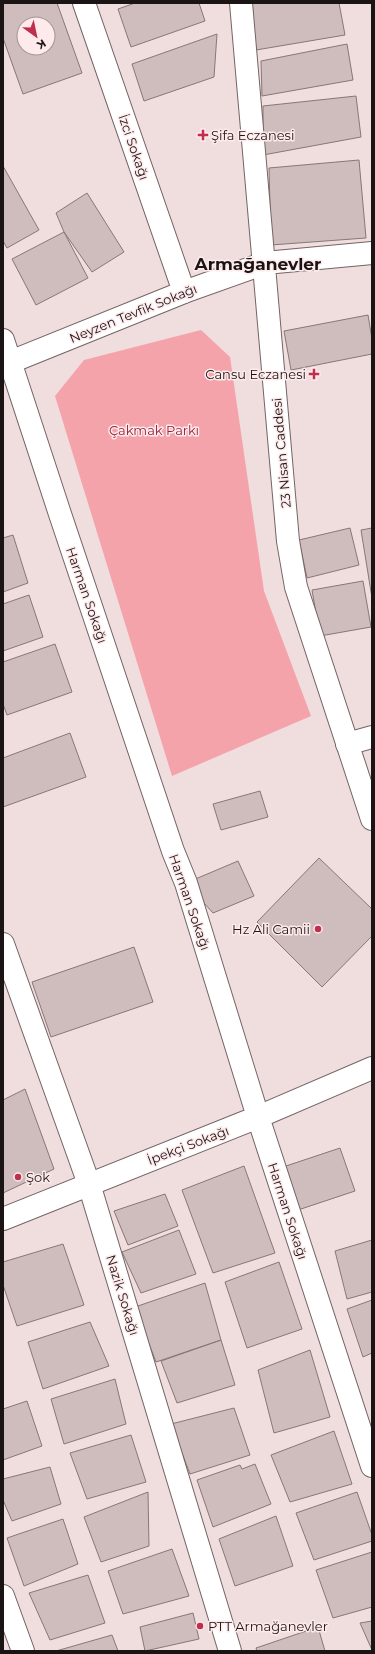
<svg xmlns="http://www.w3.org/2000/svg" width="375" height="1654" viewBox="0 0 375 1654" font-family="Montserrat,sans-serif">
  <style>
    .green { fill: #f4a3aa }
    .building { fill: #cfbcbd; stroke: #887778; fill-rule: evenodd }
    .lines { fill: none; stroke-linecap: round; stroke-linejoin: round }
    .minor-casing { stroke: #746465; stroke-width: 24 }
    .tertiary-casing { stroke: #746465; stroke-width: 24 }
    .minor { stroke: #fff; stroke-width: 22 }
    .tertiary { stroke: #fff; stroke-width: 22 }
    .poi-dot { fill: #be2e4d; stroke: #feeaeb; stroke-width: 1.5 }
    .labels { text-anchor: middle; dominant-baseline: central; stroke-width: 3; stroke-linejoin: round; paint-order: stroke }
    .poi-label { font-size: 13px; fill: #1a1414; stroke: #feeaeb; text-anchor: start }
    .street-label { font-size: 13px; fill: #1a1414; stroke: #feeaeb }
    .park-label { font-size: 13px; fill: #981d39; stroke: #feeaeb }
    .district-label { font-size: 17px; font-weight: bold; fill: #1a1414; stroke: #feeaeb }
  </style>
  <rect width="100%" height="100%" fill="#f0ddde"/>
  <path class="green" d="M201,330l29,27 34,234 47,125 -139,60 -117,-380 29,-36z"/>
  <path class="building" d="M3,3h54l25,70 -59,21 -20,-56zM24,24h24v24h-24z
    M135,3h64l6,18 -74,26 -13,-38z
    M250,3h89l6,32 -89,15z
    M217,34l-3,43 -70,24 -12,-37z
    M347,44l6,36 -91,16 -1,-35z
    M356,96l5,41 -98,18v-49z
    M359,160l7,78 -95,7 -2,-77z
    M3,166l36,64 -32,18 -4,-7z
    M87,193l37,59 -32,20 -28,-40 -8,-19z
    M64,232l24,46 -52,27 -24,-46z
    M368,315l4,24v15l-81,16 -7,-39z
    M350,528l9,37 -52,13 -8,-38z
    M372,528v70l-11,-68z
    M13,535l15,48 -25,9v-54z
    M363,581l8,46 -51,9 -8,-46z
    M29,595l14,42 -40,14v-47z
    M55,644l17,48 -65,23 -4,-11v-42z
    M70,733l16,44 -83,30v-49z
    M260,791l8,26 -47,13 -8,-26z
    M319,858l53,51v27l-50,51 -65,-65z
    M238,861l16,35 -41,17 -27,-30z
    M134,947l19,55 -102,35 -19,-55z
    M25,1089l29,80 -51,24v-93z
    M340,1148l15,43 -60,20 -15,-43z
    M244,1166l31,87 -62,20 -31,-83z
    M165,1194l13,32 -50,19 -14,-34z
    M179,1230l17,44 -55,19 -19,-41z
    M372,1240v52l-25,7 -12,-48z
    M63,1244l21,61 -67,21 -14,-41v-23z
    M279,1262l23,67 -55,19 -22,-66z
    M205,1283l16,57 -65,22 -21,-55z
    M372,1300v53l-9,4 -16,-48z
    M90,1322l19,44 -66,23 -15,-47z
    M221,1340l14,45 -58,18 -16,-42z
    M310,1350l20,67 -56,16 -16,-63z
    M115,1379l11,45 -62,20 -13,-45z
    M27,1401l15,45 -39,14v-51z
    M234,1408l16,47 -60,19 -19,-50z
    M334,1431l18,53 -62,18 -19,-47z
    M131,1435l15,47 -59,17 -17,-46z
    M255,1464l16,40 -58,23 -16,-47 43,-15 2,4z
    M50,1467l11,37 -49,17 -9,-21v-21z
    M148,1492l1,54 -48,16 -17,-45z
    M357,1492l15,43v6l-58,19 -18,-47z
    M276,1516l17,50 -58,20 -16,-47z
    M63,1519l15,45 -54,22 -17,-48z
    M172,1549l17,47 -66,18 -15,-43z
    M372,1552v55l-39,11 -17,-48z
    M88,1575l17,48 -55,17 -21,-47z
    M193,1613l6,26 -54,12 -5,-24z
    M372,1621v29l-12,-27z
    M318,1627l7,24h-68l-1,-3z
    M112,1635l6,16h-62z"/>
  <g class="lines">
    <defs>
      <path id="minor" d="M84,3l100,289
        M3,340l56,171 114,340 13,32 72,234 114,349
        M347,744l25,-7
        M3,944l86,240 141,467
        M3,1219l255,-102 114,-49
        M3,1596l20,55"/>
      <path id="tertiary" d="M241,3l47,538 8,46 76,232
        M3,365l181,-73 81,-29 107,-10"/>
    </defs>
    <use href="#minor" class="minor-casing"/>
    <use href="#tertiary" class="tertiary-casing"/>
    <use href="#minor" class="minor"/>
    <use href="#tertiary" class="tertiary"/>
  </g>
  <g class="poi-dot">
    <path d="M201 129h4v4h4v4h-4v4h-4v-4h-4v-4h4z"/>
    <path d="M312 368h4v4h4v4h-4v4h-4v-4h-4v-4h4z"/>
    <circle cx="318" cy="929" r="4"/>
    <circle cx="18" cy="1177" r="4"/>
    <circle cx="200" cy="1626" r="4"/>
  </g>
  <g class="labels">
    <g class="poi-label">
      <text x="211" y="135">Şifa Eczanesi</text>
      <text x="306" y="374" text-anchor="end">Cansu Eczanesi</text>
      <text x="310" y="929" text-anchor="end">Hz Ali Camii</text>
      <text x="26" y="1177">Şok</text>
      <text x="208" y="1626">PTT Armağanevler</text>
    </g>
    <g class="street-label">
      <text transform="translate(134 147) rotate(71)">İzci Sokağı</text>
      <text transform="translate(133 313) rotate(-22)">Neyzen Tevfik Sokağı</text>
      <text transform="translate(281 453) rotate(-95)">23 Nisan Caddesi</text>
      <text transform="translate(87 595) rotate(71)">Harman Sokağı</text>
      <text transform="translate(190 902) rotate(71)">Harman Sokağı</text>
      <text transform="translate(188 1145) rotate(-21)">İpekçi Sokağı</text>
      <text transform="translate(288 1211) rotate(72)">Harman Sokağı</text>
      <text transform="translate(123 1295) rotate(73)">Nazik Sokağı</text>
    </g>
    <g class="park-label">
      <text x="154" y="430">Çakmak Parkı</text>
    </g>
    <g class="district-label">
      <text x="258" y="264">Armağanevler</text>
    </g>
  </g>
  <rect width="375" height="1654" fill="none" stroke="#1a1414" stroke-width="8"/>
  <g transform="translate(36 36) rotate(147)"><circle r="19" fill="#feeaeb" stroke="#a39495"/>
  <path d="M0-3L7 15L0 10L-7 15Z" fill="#be2e4d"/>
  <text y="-6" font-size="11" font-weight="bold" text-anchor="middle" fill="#1a1414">K</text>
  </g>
</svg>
